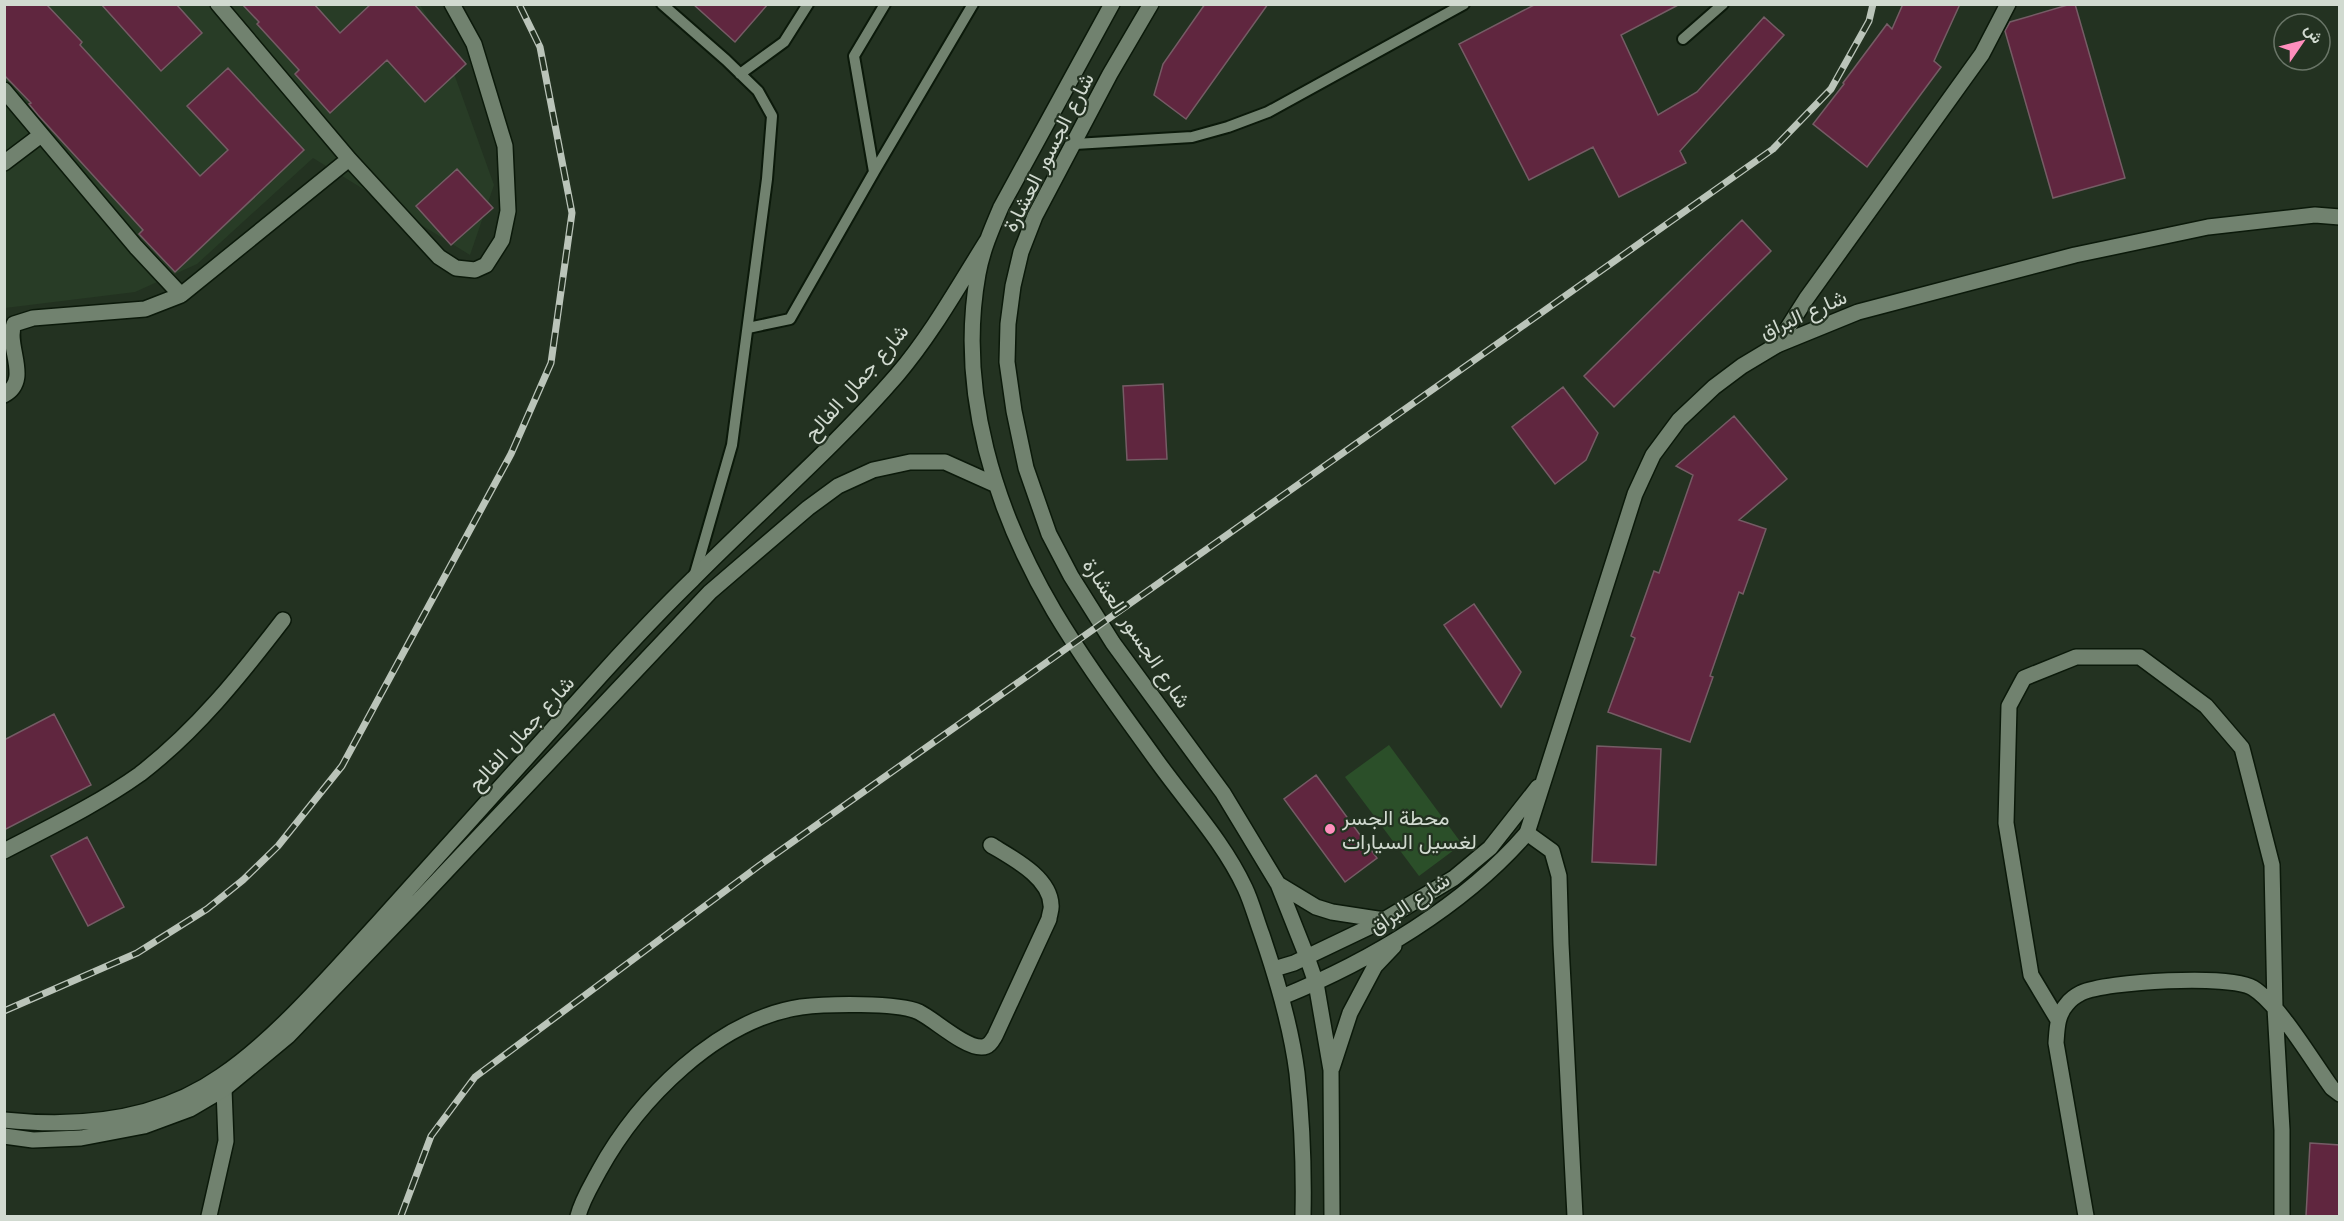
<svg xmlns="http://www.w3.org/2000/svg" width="2344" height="1221" viewBox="0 0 2344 1221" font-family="Inter,Vazirmatn,sans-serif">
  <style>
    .built { fill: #283c26 }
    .green { fill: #2b4f29 }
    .building { fill: #60263f; stroke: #755c65; stroke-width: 1.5 }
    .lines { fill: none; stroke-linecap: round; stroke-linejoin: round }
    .lane-casing { stroke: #0b190a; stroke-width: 14 }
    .street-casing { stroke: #0b190a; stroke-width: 18 }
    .secondary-casing { stroke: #0b190a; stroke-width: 18 }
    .lane { stroke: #71826f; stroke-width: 10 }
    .street { stroke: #71826f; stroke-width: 15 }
    .secondary { stroke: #71826f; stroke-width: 15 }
    .rail-casing { stroke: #bac4b9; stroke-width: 7 }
    .rail { stroke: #233221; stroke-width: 4.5; stroke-dasharray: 14; stroke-linecap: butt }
    .poi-dot { fill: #fe8ebc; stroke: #233221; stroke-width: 2 }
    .labels { text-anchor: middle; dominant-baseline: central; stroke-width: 4.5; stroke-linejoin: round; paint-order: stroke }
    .street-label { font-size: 21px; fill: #d1dad0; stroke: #233221 }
    .poi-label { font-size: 21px; fill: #d1dad0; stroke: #233221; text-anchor: start }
  </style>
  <rect width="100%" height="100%" fill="#233221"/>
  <path class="built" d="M4,5h416l23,38 51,142 -24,70 -157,-97 -116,106 -62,28 -130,16z"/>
  <path class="green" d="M1389,745l73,99 -43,32 -74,-99z"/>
  <path class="building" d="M4,4h42l36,38 -2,3 120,131 28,-26 -41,-44 41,-38 76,82 -129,122 -36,-38 4,-4 -105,-115 -9,-11 2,-1 -27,-28z
    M101,4h75l26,29 -41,38z
    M242,4h72l26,29 31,-29h43l52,60 -41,38 -38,-42 -57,53 -35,-39 4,-4 -42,-46 2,-2z
    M693,4h75l-33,38z
    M1205,4h63l-82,115 -32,-24 9,-31z
    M1536,4h144l-59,31 37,80 39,-23 67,-75 20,18 -104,116 6,12 -67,34 -26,-50 -64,33 -70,-136z
    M1903,4h57l-26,57 7,6 -74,100 -54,-43 31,-40 -1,-1 44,-59 5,5z
    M2071,4h4l50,174 -72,20 -48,-167 5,-9z
    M457,169l36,39 -42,37 -35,-39z
    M1742,220l29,31 -157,156 -30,-31z
    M1163,384l4,75 -40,1 -4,-74z
    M1563,387l35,46 -12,27 -31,24 -43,-57z
    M1734,416l53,63 -48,41 27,9 -23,65 -4,-2 -29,84 3,1 -23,65 -82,-30 27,-74 -4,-2 23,-65 5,2 34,-98 -17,-9z
    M1474,604l47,68 -20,35 -57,-82z
    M54,714l37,71 -87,45v-90z
    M1597,746l64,3 -5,116 -64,-3z
    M1316,775l61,83 -32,24 -61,-83z
    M87,837l37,70 -36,19 -37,-70z
    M2310,1143l30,2v71h-34z"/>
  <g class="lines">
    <defs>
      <path id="lane" d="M662,4l64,56 32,31 14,25 -5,63 -35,266 -38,132
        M1683,39l40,-35
        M740,74l44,-32 24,-38
        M1075,144l117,-7 36,-10 40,-15 196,-108
        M874,172l99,-168
        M748,328l42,-9 84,-147 -20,-116 31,-52"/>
      <path id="street" d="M218,4l131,155 90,98 17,11 19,2 11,-5 16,-25 6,-29 -3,-65 -31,-102 -22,-40
        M4,90l132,157 45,48 168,-136
        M4,163l37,-28
        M1777,345l29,-46 176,-245 26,-50
        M4,395c28,-15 1,-49 10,-71l19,-6 112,-9 36,-14
        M1527,833l25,18 7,25 2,68 14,272
        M4,851c46,-24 94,-47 136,-77 56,-43 100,-98 143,-154
        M2058,1020l-27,-45 -25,-152 3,-117 15,-28 52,-21h64l66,49 36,42 30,117 3,143 7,122v86
        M209,1216l17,-75 -2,-52
        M578,1216c4,-16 13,-30 21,-45 39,-71 117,-151 202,-164 24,-3 97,-5 118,5 16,8 46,36 63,35 7,0 10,-6 13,-11l54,-117c0,-4 3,-10 2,-14 -1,-28 -39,-47 -60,-60
        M2086,1216l-30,-173c1,-14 1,-28 11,-39 3,-4 10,-9 14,-11 26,-12 149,-19 172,-5 26,16 60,74 79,100l8,6"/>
      <path id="secondary" d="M1112,4l-111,203c-9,21 -19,44 -23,67 -21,117 17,237 76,337 31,52 68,101 103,150 30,42 66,80 88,127 7,15 11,31 17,47 15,44 29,91 35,138 5,47 7,97 6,143
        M1151,4l-41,70 -75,142 -14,36 -8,34 -5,38 -1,38 7,49 12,57 23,66 22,42 42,67 110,150 55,91 29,73 9,26 15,87 1,146
        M1278,884l38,23 16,5 52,8
        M1274,969l20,-6 90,-43 70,-42 36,-30 48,-61
        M1282,997c88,-36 182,-91 245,-164l108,-339 18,-39 26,-35 35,-33 28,-21 35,-21 81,-33 217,-57 133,-28 107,-12 25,2
        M1332,1068l18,-55 25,-47 19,-20
        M4,1120c76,8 153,1 217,-44 56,-38 111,-103 157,-153 75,-83 150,-167 225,-250 29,-32 59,-64 90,-94 67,-68 141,-131 204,-204 35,-41 62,-90 91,-136
        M4,1136l29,4 48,-2 63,-12 46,-17 34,-20 64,-53 131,-136 291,-308 98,-84 30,-22 35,-16 37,-8h35l49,22"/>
    </defs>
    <use href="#lane" class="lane-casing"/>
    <use href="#street" class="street-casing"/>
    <use href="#secondary" class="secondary-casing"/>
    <use href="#lane" class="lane"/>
    <use href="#street" class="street"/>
    <use href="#secondary" class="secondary"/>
    <defs>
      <path id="rail" d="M4,1011l133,-58 70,-44 36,-29 35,-34 64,-80 169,-312 40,-91 21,-150 -32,-166 -21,-43
        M401,1216l30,-80 44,-59 285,-212 1013,-716 58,-60 38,-68 4,-17"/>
    </defs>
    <use href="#rail" class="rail-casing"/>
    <use href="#rail" class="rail"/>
  </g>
  <circle class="poi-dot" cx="1330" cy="829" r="6"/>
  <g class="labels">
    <g class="street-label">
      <text transform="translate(1048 152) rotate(-63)">شارع الجسور العشارة</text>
      <text transform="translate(1803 314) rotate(-24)">شارع البراق</text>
      <text transform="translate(856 382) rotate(-49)">شارع جمال الفالح</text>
      <text transform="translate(1137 633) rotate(56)">شارع الجسور العشارة</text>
      <text transform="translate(521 733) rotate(-48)">شارع جمال الفالح</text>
      <text transform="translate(1409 903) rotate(-34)">شارع البراق</text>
    </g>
    <g class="poi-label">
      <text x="1342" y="817">محطة الجسر<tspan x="1342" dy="24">لغسيل السيارات</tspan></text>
    </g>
  </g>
  <rect width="2344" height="1221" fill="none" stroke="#d1dad0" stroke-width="12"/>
  <g transform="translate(2302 42) rotate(55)"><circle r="28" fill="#233221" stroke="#697567" stroke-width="1.5"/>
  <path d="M0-4.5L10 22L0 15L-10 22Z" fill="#fe8ebc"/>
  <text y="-9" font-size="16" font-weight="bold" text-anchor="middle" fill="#d1dad0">ش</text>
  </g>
</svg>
